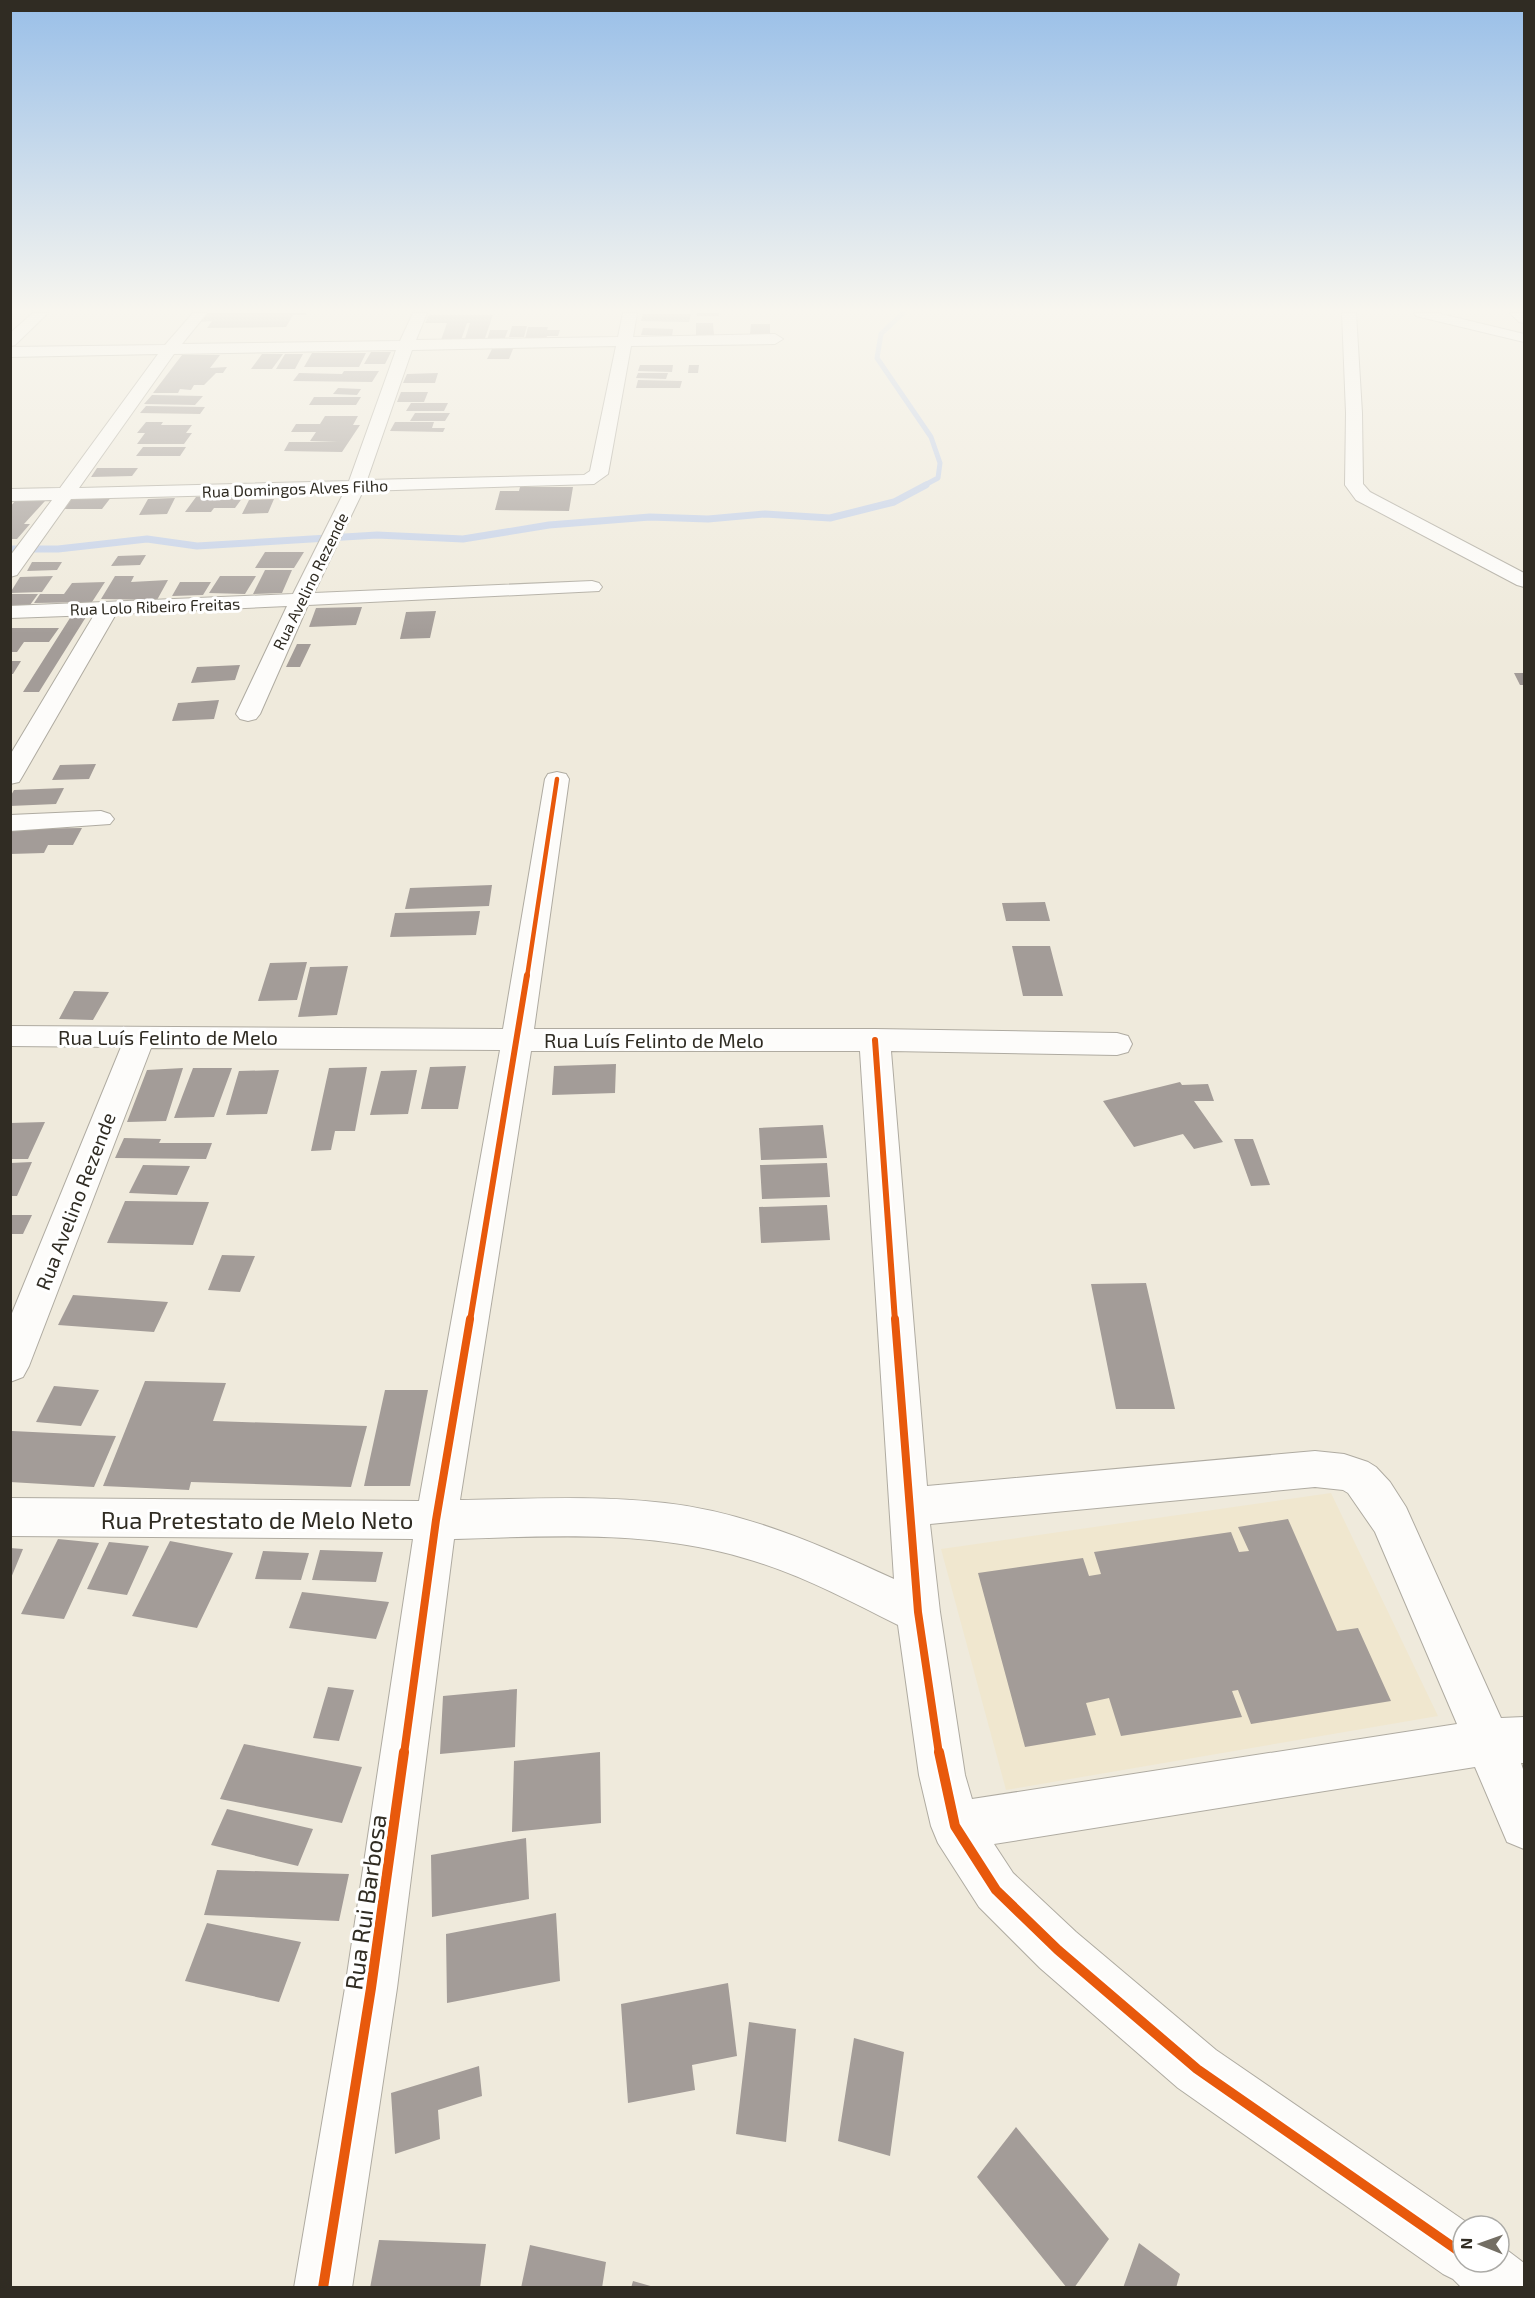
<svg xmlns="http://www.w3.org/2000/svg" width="1535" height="2298" viewBox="0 0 1535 2298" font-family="'Exo 2',sans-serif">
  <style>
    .built { fill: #f0e7cf }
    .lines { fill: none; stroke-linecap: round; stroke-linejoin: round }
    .stream-far1 { stroke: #c3d0e9; stroke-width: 5 }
    .stream { stroke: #c3d0e9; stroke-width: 7 }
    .building { fill: #a39c98 }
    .minor-casing { stroke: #afaba1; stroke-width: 2 }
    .major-casing { stroke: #afaba1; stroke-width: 2 }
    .minor { fill: #fdfcfa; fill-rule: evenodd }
    .major { fill: #fdfcfa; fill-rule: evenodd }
    .cycleway-far3-casing { stroke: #fff; stroke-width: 8 }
    .cycleway-far2-casing { stroke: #fff; stroke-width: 10 }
    .cycleway-far1-casing { stroke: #fff; stroke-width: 11 }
    .cycleway-casing { stroke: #fff; stroke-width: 14 }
    .cycleway-far3 { stroke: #e8590c; stroke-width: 4.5 }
    .cycleway-far2 { stroke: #e8590c; stroke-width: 6 }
    .cycleway-far1 { stroke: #e8590c; stroke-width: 8 }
    .cycleway { stroke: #e8590c; stroke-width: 10 }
    .labels { text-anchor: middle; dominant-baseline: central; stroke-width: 6; stroke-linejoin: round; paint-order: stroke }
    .far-street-label { font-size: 16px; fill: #302c23; stroke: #fff }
    .street-label { font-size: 20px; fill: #302c23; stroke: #fff }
    .near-street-label { font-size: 24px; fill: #302c23; stroke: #fff }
  </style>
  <rect width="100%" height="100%" fill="#efeadc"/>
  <path class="built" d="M1331,1493l107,223 -432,74 -65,-241z"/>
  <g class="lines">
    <path class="stream-far1" d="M903,313l-22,21 -4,24 54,79 9,26 -2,15 -15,8"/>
    <path class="stream" d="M10,549h48l89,-10 50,7 180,-11 86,4 86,-14 101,-8 58,2 57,-5 65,4 64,-16 32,-17"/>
  </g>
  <path class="building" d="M204,313h102v2h-13l-7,12 -79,1 5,-7 -14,1z
    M697,313h22v3h-22z
    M643,314h48l-2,8 -48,-1z
    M429,315h64l-9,26 -20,1 6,-19h-3l-6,17h-20l6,-17h-22z
    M696,323h17l1,12h-18z
    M751,324h19v10h-20z
    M512,326h15l-3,11h-15z
    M528,327h20l-1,3h13l-2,6h-11l-1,3h-21z
    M643,328l30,1 -1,7 -31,-1z
    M490,330h18l-4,10h-17z
    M492,349h21l-4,10h-22z
    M371,352h20l-6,12h-21z
    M312,353h54l-7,14h-55z
    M262,354h21l-11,15h-21z
    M285,354h18l-8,15h-19z
    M182,355h38l-10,13 17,-1 -4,6h-7l-12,12h-10l-3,5 -11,-1 -2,4h-25z
    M640,365h33l-1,7 -34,-1z
    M689,365h10l-1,8h-10z
    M344,371h35l-7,11 -79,-1 6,-8 43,1z
    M438,373l-3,10h-32l4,-9z
    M638,373h30l-2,6 -30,-1z
    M638,380l44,1 -2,7h-44z
    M338,388l23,1 -4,6 -24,-1z
    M401,392h27l-4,10h-27z
    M152,395l51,1 -8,9 -51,-1z
    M314,397h47l-5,8h-47z
    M411,403h37l-4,8h-38z
    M146,406l59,1 -5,7 -60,-1z
    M415,413h35l-5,8h-35z
    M325,416h33l-5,9h7l-18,27 -58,-1 5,-9h49l-28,-1 6,-9h-25l5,-8h24z
    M146,422h17l-2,3h31l-6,8h6l-8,11h-47l8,-11h-8z
    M395,422h39l-2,6h13l-2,4 -53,-1z
    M143,447h43l-6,9h-44z
    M97,468h41l-6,8 -41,1z
    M520,487h53l-4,24 -74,-1 5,-19h19z
    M74,496h38l-10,13h-38z
    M196,497h47l-8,11h-21l-3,4h-26z
    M175,498l-8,16 -28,1 9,-16z
    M274,499l-6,14 -26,1 7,-14z
    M15,501h30l-21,23h6l-13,15h-7v-32z
    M265,552h39l-10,16h-39z
    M146,555l-6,10 -29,1 7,-10z
    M32,562h30l-5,8 -30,1z
    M265,570h27l-10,23 -29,1z
    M53,576l-11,16 -32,1 10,-16z
    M115,576h19l-3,6 37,-2 -11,20 -56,-1z
    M220,576h36l-11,18 -36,-1z
    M105,582l-13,20 -58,1 6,-9h24l8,-11z
    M180,582h31l-8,13 -31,1z
    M10,594h28l-8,11h-20z
    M362,607l-6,18 -47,2 7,-19z
    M436,611l-6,27 -30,1 6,-27z
    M86,617l-47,75h-16l47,-74z
    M10,628h49l-10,14h-25l-7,10h-7z
    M297,644h14l-11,23h-14z
    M10,661h11l-8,13h-3z
    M240,665l-5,15 -44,3 6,-16z
    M1514,673h10v12h-4z
    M219,700l-5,19 -42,2 6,-18z
    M96,764l-7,15 -37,1 8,-15z
    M64,788l-8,16 -46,2v-9l4,-7z
    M82,828l-9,17h-25l-4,8 -34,1v-25z
    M492,885l-3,21 -84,3 5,-21z
    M1045,902l5,19h-44l-4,-18z
    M480,911l-4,24 -86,2 5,-24z
    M1012,946h38l13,50h-40z
    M307,962l-10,38 -39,1 12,-38z
    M348,966l-11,49 -39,2 12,-50z
    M74,991l35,1 -16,28 -34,-1z
    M616,1064l-1,29 -63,2 2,-29z
    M466,1066l-8,43h-37l9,-42z
    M367,1067l-12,64h-20l-4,19 -20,1 18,-83z
    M183,1068l-17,53 -39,1 20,-52z
    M193,1068h39l-18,49 -40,1z
    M279,1070l-12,44 -41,1 13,-44z
    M417,1070l-9,44 -38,1 11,-44z
    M1180,1082l2,3 26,-1 6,17h-20l29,41 -29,7 -11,-15 -49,13 -31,-46z
    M45,1122l-17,37h-18v-36z
    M823,1125l4,33 -66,2 -2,-32z
    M124,1138l37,1 -2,4h53l-6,16 -91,-1z
    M1234,1139h19l17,46 -19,1z
    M32,1162l-15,34h-7v-33z
    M827,1163l3,34 -68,2 -2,-34z
    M143,1165l47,1 -13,29 -48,-2z
    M125,1201l84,1 -16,43 -86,-2z
    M827,1205l3,35 -69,3 -2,-36z
    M10,1215h22l-9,19h-13z
    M222,1255l33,1 -15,36 -32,-2z
    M1146,1283l29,126h-59l-25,-125z
    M73,1295l95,7 -14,30 -96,-7z
    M145,1381l81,2 -13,38 154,5 -16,61 -160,-5 -2,8 -86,-4z
    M54,1386l45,4 -18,36 -45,-4z
    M385,1390h43l-18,96h-46z
    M12,1431l104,5 -22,51 -84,-5z
    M1288,1519l49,112 21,-3 33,73 -140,23 -13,-34 -6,1 10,26 -121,19 -12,-38 -23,5 10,32 -71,12 -47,-174 105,-15 6,18 12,-2 -7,-22 137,-20 8,20 10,-1 -11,-24z
    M58,1539l41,4 -35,76 -43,-5z
    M170,1541l63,12 -36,75 -65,-12z
    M109,1542l40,4 -22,49 -40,-6z
    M10,1548l13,1 -12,29h-1z
    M320,1550l63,2 -7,30 -64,-2z
    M263,1551l46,2 -8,27 -46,-1z
    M302,1592l87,10 -13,37 -87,-11z
    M328,1687l26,3 -15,51 -26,-3z
    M517,1689l-2,58 -75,7 3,-58z
    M244,1744l118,23 -20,56 -122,-24z
    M600,1752l1,71 -89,9 2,-71z
    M227,1809l86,20 -15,37 -87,-21z
    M526,1838l3,61 -97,18 -1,-62z
    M217,1870l132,4 -10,47 -135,-6z
    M556,1913l4,68 -113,22 -1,-69z
    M207,1923l94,19 -22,60 -94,-21z
    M728,1983l9,73 -45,9 3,25 -67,13 -7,-99z
    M749,2022l47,7 -10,113 -50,-8z
    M854,2038l50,14 -14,104 -52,-15z
    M479,2066l3,30 -44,14 2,29 -45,15 -4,-61z
    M1016,2127l93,112 -35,49h-7l-90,-111z
    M379,2240l107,4 -6,44h-110z
    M1139,2243l41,31 -4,14h-53z
    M530,2245l76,17 -4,26h-81z
    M633,2281l21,6v1h-23z"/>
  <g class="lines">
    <defs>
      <path id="minor" d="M33,313h15l-33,32 -5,1v-13z
        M193,313h14l-25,31 218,-3 13,-28h14l-11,27 202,-3 5,-24h14l-4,24 142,-3 8,5 -8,5 -144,2 -23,128 -14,10 -231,7 -49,102 278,-12 7,2 3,4 -3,4 -291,14 -48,109 -4,5 -8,2 -8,-2 -4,-5 51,-108 -171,8 -94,163 -3,5 -9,2v-29l84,-140 -84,3v-12l283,-12 51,-102 -273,7 -54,76 -7,2v-21l42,-56 -42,1v-12l50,-1 98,-134 -148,3v-10l155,-2zM616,346l-26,125 -6,4 -217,5 45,-130zM396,350l-47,131 -270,7 95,-134z
        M1342,313h14l6,100 1,71 7,8 154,81v14l-7,-2 -161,-85 -11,-15 1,-72z
        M1510,313h14v10l-5,-1z
        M557,772l9,2 3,5 -35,250h341l242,4 11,3 4,8 -4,8 -11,3 -226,-4 36,435 388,-35 29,3 24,8 8,5 14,15 16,25 95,211 23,-1v46h-3l3,9v77l-17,-7 -32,-75 -481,77 19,29 63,59 140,118 256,176h-9v36h36v-18l25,19v25h-62l-9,-9 -10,-5 -265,-186 -138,-120 -61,-61 -41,-64 -7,-17 -12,-51 -21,-150c-50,-25 -100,-52 -154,-67 -95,-28 -192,-22 -290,-19l-57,449 -45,300h-58l51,-300 68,-449 -403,-3v-38l409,3 81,-451 -349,-2 -122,318 -6,11 -13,5v-64l111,-271 -111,-1v-20l493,3 42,-250 3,-5zM531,1051h329l34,528c-73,-34 -148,-67 -229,-76 -68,-8 -137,-4 -205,-3zM1315,1487l28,3 5,3 27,39 82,192 -485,75 -7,-24 -25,-163 -10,-88z
        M101,811l9,3 4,5 -4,5 -100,7v-16z"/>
      <path id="major" d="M1414,313h23l87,21v8l-108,-26z"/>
    </defs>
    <use href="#minor" class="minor-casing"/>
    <use href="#major" class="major-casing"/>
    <use href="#minor" class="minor"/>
    <use href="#major" class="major"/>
    <defs>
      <path id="cycleway-far3" d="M527,977l30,-198"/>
      <path id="cycleway-far2" d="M875,1040l20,281
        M470,1321l57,-346"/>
      <path id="cycleway-far1" d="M895,1319l23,293 21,142
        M404,1754l32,-234 34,-201"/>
      <path id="cycleway" d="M939,1752l16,74 41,64 62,60 139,119 266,185
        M323,2288l48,-300 33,-236"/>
    </defs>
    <use href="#cycleway-far3" class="cycleway-far3-casing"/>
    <use href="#cycleway-far2" class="cycleway-far2-casing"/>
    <use href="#cycleway-far1" class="cycleway-far1-casing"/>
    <use href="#cycleway" class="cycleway-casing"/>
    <use href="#cycleway-far3" class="cycleway-far3"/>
    <use href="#cycleway-far2" class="cycleway-far2"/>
    <use href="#cycleway-far1" class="cycleway-far1"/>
    <use href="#cycleway" class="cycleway"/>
  </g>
  <linearGradient id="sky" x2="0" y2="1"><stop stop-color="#99bfe8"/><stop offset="0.49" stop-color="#f8f6ef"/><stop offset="1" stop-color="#f8f6ef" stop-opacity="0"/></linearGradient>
  <rect width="1535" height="634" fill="url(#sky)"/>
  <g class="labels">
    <g class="far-street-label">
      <text transform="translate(295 488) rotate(-2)">Rua Domingos Alves Filho</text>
      <text transform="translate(310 581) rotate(-64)">Rua Avelino Rezende</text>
      <text transform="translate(155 606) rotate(-2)">Rua Lolo Ribeiro Freitas</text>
    </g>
    <g class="street-label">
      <text x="168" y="1037">Rua Luís Felinto de Melo</text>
      <text x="654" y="1040">Rua Luís Felinto de Melo</text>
      <text transform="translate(75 1201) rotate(-69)">Rua Avelino Rezende</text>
    </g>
    <g class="near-street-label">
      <text x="257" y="1519">Rua Pretestato de Melo Neto</text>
      <text transform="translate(365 1902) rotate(-82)">Rua Rui Barbosa</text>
    </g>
  </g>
  <rect width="1535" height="2298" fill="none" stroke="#302c23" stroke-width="24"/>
  <g transform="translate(1481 2244) rotate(271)"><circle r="28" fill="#ffffff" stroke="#acaba7" stroke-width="1.5"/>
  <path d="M0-4.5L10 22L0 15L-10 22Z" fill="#736e64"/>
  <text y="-9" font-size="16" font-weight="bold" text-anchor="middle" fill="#302c23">N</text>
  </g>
</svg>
